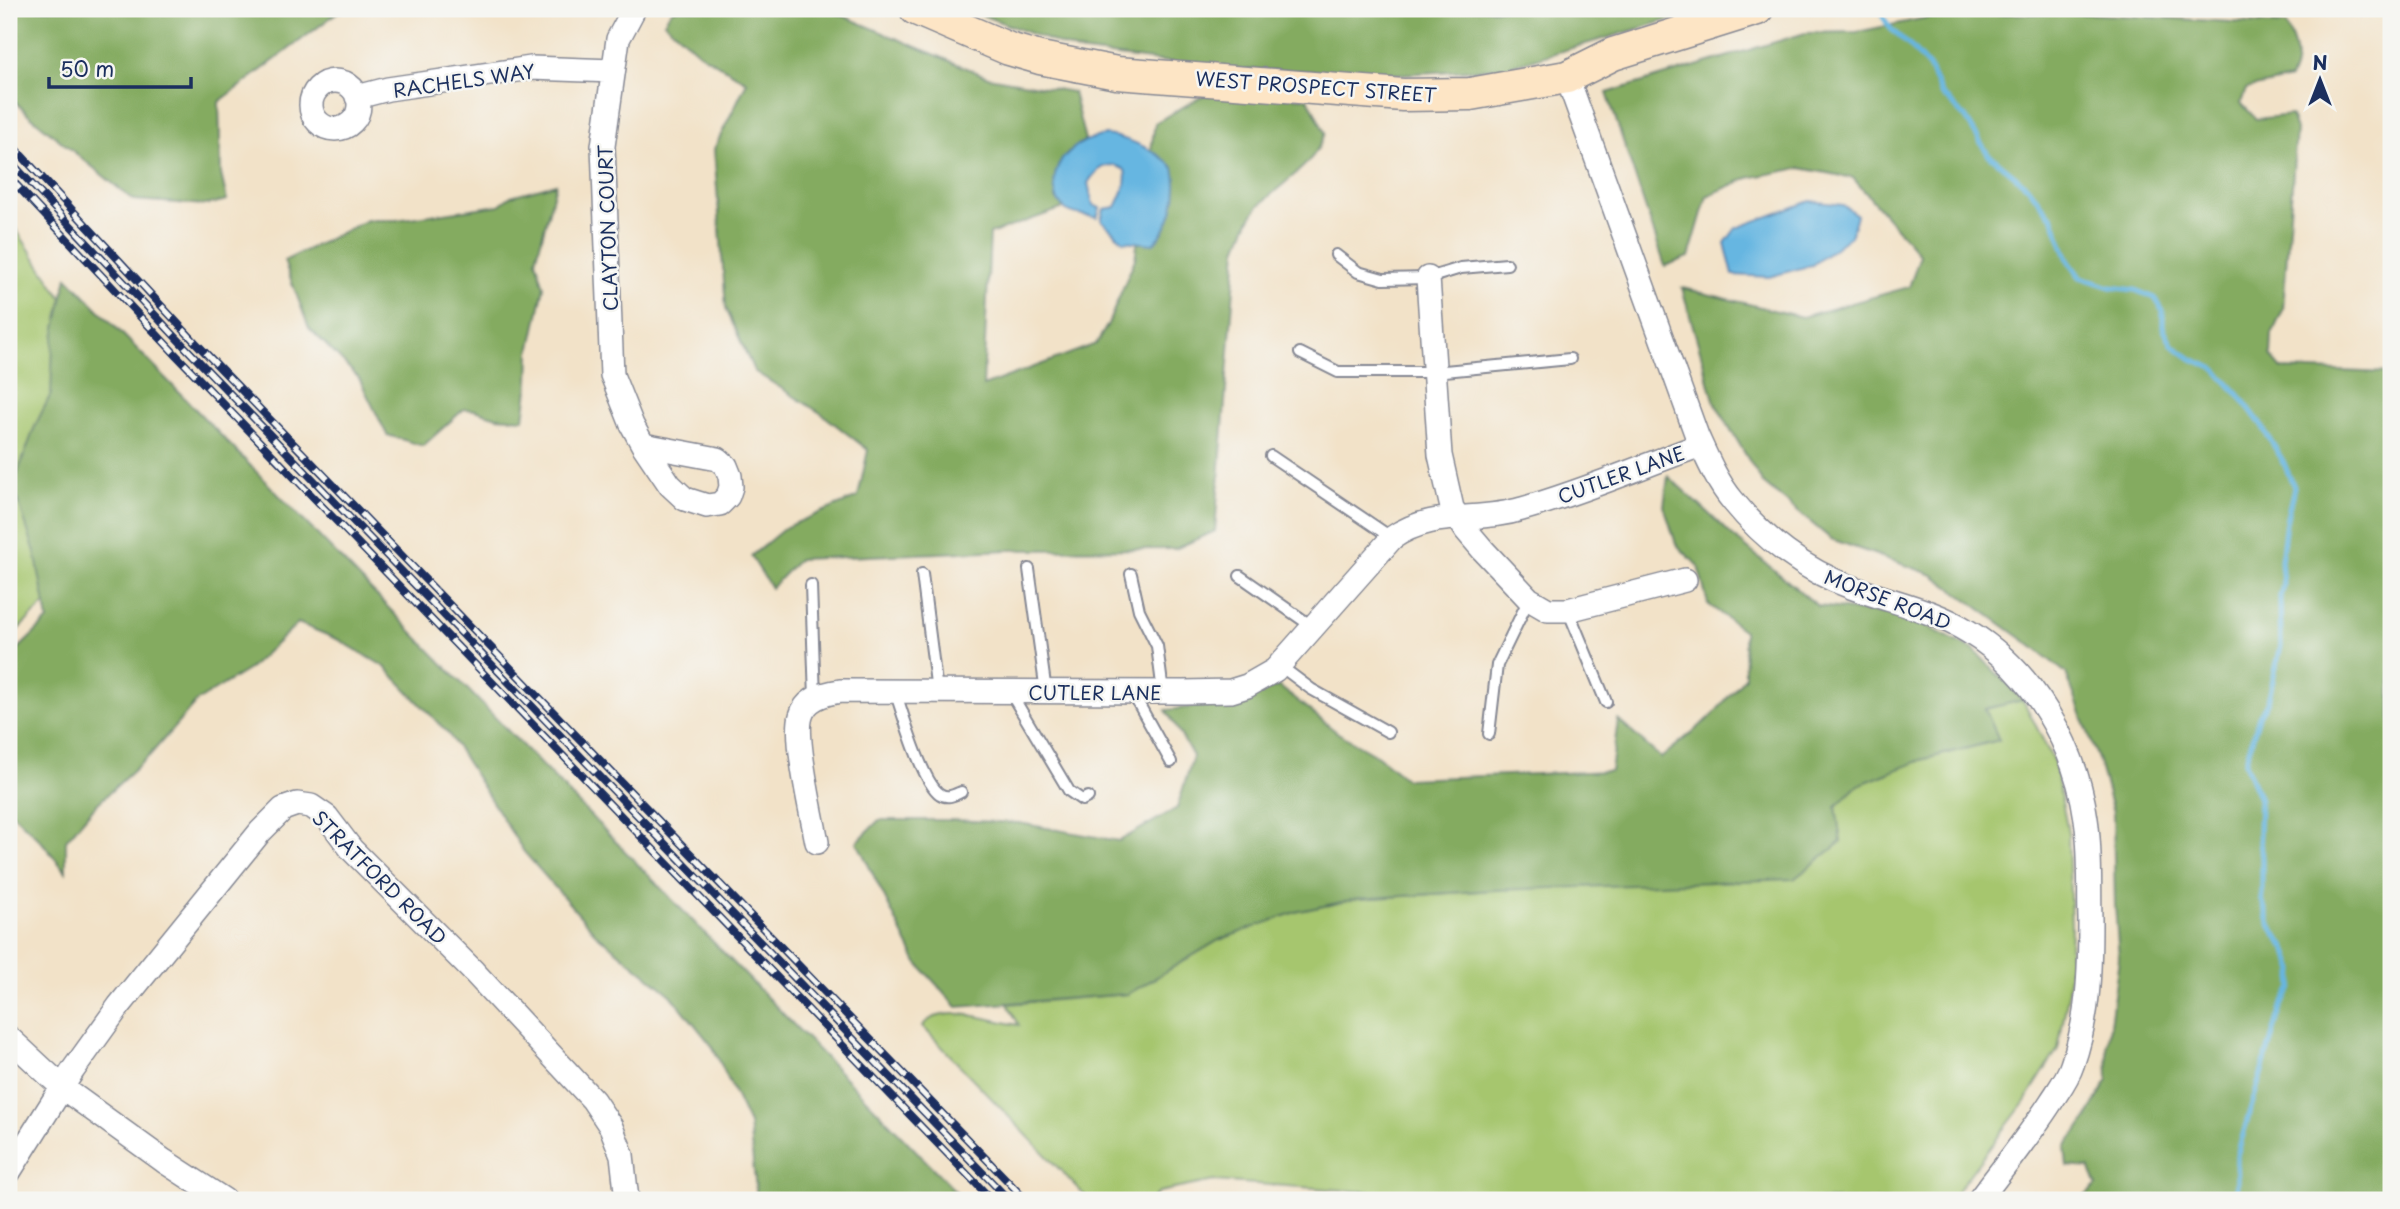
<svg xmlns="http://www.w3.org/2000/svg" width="2400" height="1209" viewBox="0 0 2400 1209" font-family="'Playpen Sans',sans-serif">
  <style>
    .green { fill: #a6c66e; stroke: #607a66; stroke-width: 2 }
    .forest { fill: #84ab61; stroke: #506d60; stroke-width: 2 }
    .water { fill: #66b6e1; stroke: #4072a0; stroke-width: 2 }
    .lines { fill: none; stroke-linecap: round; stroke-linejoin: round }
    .stream { stroke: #66b6e1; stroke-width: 5 }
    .lane-casing { stroke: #868893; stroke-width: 14 }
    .street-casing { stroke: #868893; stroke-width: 26 }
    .secondary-casing { stroke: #868893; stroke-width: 35 }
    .lane { stroke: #fff; stroke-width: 10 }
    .street { stroke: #fff; stroke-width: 23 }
    .secondary { stroke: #fde5c5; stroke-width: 32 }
    .rail-casing { stroke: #1b2f5e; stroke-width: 8 }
    .rail { stroke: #f6f6f2; stroke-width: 5; stroke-dasharray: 16; stroke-linecap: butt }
    .labels { text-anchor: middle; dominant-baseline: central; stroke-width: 5; stroke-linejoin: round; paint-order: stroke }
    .street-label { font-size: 19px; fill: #1b2f5e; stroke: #f6f6f2 }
  </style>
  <rect width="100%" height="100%" fill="#f6f6f2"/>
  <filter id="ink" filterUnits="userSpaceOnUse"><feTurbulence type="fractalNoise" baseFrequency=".0143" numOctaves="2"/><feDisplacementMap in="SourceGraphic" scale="14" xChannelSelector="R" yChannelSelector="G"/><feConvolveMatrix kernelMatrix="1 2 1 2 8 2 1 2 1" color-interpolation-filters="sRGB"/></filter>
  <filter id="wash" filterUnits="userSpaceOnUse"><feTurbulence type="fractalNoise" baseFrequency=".00686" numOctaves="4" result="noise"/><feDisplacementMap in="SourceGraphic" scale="28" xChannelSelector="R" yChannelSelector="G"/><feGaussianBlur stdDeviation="1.57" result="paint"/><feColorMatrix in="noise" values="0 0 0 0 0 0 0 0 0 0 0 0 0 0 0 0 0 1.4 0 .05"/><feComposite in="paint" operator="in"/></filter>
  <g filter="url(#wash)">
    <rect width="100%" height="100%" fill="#f2e2c8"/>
    <path class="green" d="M9,219l103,154 76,96 -179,169z
      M2023,700l31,62 14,70 3,95 -3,68 -10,54 -34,54 -74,97h-550l-1,-6 -185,-13 -55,11 -8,8h-62l-167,-174c21,-24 69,-5 97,-1l-11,-21 120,-10 91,-54 76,-28 63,-13 137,-9 341,-84 22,-21 63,-25 78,-20 -14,-31z"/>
    <path class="forest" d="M9,9h338l-9,3 -119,90 2,72 6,26 -21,5 -73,-5 -104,-85 -20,-19z
      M673,9h154l161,68 85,15 12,48 -18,13 -11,45 8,10 -74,26 -7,152 113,-42 12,-20 27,-65 20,-136 51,-29 102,4 17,35c-11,34 -42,48 -65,72 -11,11 -17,30 -23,44l-22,282 -40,18 -166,1 -210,9 -28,29 -20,-32 35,-29 72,-30 10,-47 -46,-36 -68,-43 -28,-63 -12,-159 33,-67 -48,-29 -35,-31z
      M966,9h740l-203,59 -100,6 -178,-5 -148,-18z
      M1945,14h147l194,11c8,18 15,34 4,54l-44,10 -5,14 15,16 35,-4 5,15 -13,180 -11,24 -1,22 11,13 109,4v827h-320l13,-3 13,-12 -8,-17 -22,-2 -2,-19 21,-27 22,-41 -1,-32 12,-89 -4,-52 -2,-93 -14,-51 -33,-89 -34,-27 -99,-71 -102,-36 -69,-57 -47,-79 -33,-115 120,29 107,-30 11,-32 -67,-77 -53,-10 -52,10 -41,18 -18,61 -24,9 -58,-173 198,-60 52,-1z
      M556,184l-20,76 8,27 -14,65 -1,30 -5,37 -27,-2 -22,-7 -11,-1 -41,37 -36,-11 -28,-57 -50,-50 -25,-67 83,-41h29l103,-15 12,-9z
      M67,277l897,923h-207l-8,-76 -36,-77 -42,-52 -76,-62 -71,-81 -76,-119 -63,-66 -46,-27 -41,-17 -49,46 -52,32 -47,54 -54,50 -30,35v32l-25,-31 -32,-31v-152l39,-38 -13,-68 -22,-66 22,-60 16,-32 2,-52z
      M1668,476l67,62 83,68 69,8 39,12 48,24 49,50 -38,9 14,31 -78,20 -63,25 -22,21 5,36 -47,37 -299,11 -138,9 -62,13 -76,28 -91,54 -171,13 -40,-44 -60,-121 22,-22h74l66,3 100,18 58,-33 16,-52 -27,-46 53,-6 60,-18 59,47 40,23 28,23 205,-8 7,-51 43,38 51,-42 33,-39 -1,-46 -36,-27 -10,-38 -22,-22 -12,-38z"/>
    <path class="water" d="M1106,135c23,3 52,16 68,33 6,25 -2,58 -21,76l-30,-3 -22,-21 3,-11 12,-2c6,-12 12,-24 9,-37 -17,-11 -28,-2 -37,13l5,22 7,3 -3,10c-11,-4 -23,-2 -32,-9 -7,-5 -9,-12 -10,-19 -5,-31 24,-51 51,-55z
      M1810,201l33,4 14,10 -6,21 -39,29 -43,12 -36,-2 -8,-32 11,-15z"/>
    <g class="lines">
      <path class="stream" d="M1883,17l8,12 20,18 18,20 12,26 24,24 23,37 39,32 26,33 15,41 12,17 30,10 25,3 20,8 8,13v16l9,18 20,14 23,10 24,26 21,28 23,38 11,26 -8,35 -5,39 2,24 -3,11 1,50 -13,55 -9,15 -14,47 15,36 -1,35 3,24v42l8,25 16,24 8,21 -2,18 -11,19 -44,148v30l-3,15"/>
    </g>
  </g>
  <g filter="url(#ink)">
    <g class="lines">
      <defs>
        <path id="lane" d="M1336,255l22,17 25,7 45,-1 33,-10 46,-4
          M1300,353l38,19h96l136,-13
          M1271,456l121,82
          M1029,569l17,123
          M922,574l15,117
          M1131,574l8,36 18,36 6,46
          M1240,576l73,51
          M811,585l4,113
          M1568,610l38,92
          M1279,665l32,24 77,43
          M895,691c8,23 27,91 45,103 7,5 14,1 21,-2
          M1010,692l59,99 13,9 6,-3
          M1132,692l39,70
          M1489,734l8,-69 32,-66"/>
        <path id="street" d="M634,9l-16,30 -15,107 9,229 20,50 11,20 27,40 15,14 22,7 13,-2 8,-8 3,-9 -1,-11 -4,-10 -8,-7 -75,-14
          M1567,77l130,359c10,22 20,46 36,65 30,37 72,70 118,86 40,15 81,22 118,45 64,39 107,114 117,187 5,33 3,67 4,100 0,50 -1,99 -18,146 -4,13 -14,26 -21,37 -22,34 -48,66 -72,98
          M311 105a24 24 0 1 1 48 0a24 24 0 1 1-48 0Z
          M357,97l31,-8 143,-21 82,3
          M1428,278l12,177 12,53 14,22 17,20 46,49 19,11h20l117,-30
          M817,842c-5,-27 -23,-104 -16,-126 5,-18 24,-23 40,-25l343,1 47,-1 16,-5 28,-16 117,-132c41,-29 84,-15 130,-29 61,-17 120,-43 179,-64
          M9,1038l54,50 101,73 60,39
          M9,1172l64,-102 46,-64 141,-174 23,-23 14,-5 14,2 16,11 25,33 122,122 119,128 18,27 11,28 5,45"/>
        <path id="secondary" d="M916,9l93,40 31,9 77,15 286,22 67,-1 97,-17 46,-23 144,-45"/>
      </defs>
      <use href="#lane" class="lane-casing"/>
      <use href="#street" class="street-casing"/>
      <use href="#secondary" class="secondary-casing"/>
      <use href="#lane" class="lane"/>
      <use href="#street" class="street"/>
      <use href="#secondary" class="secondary"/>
      <defs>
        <path id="rail" d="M9,142l187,201 830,857
          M9,160l177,188 823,852
          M9,177l169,180 814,843"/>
      </defs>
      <use href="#rail" class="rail-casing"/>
      <use href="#rail" class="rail"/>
    </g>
  </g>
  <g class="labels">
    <g class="street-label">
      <text transform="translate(464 80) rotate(-8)">RACHELS WAY</text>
      <text transform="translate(1316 86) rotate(4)">WEST PROSPECT STREET</text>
      <text transform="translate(607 228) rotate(-92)">CLAYTON COURT</text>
      <text transform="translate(1621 474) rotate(-20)">CUTLER LANE</text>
      <text transform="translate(1888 599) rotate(21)">MORSE ROAD</text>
      <text x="1095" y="692">CUTLER LANE</text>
      <text transform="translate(380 877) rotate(45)">STRATFORD ROAD</text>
    </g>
  </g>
  <rect width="2400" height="1209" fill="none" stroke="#f6f6f2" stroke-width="35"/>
  <g transform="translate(2320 80)" stroke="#f6f6f2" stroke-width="5" paint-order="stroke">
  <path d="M0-5L12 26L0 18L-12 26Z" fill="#1b2f5e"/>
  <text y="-10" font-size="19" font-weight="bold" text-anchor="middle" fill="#1b2f5e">N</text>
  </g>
  <path d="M49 77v10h142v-10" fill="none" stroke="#1b2f5e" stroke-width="3.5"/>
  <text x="60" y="77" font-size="21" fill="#1b2f5e" stroke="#f6f6f2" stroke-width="5" paint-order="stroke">50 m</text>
</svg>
